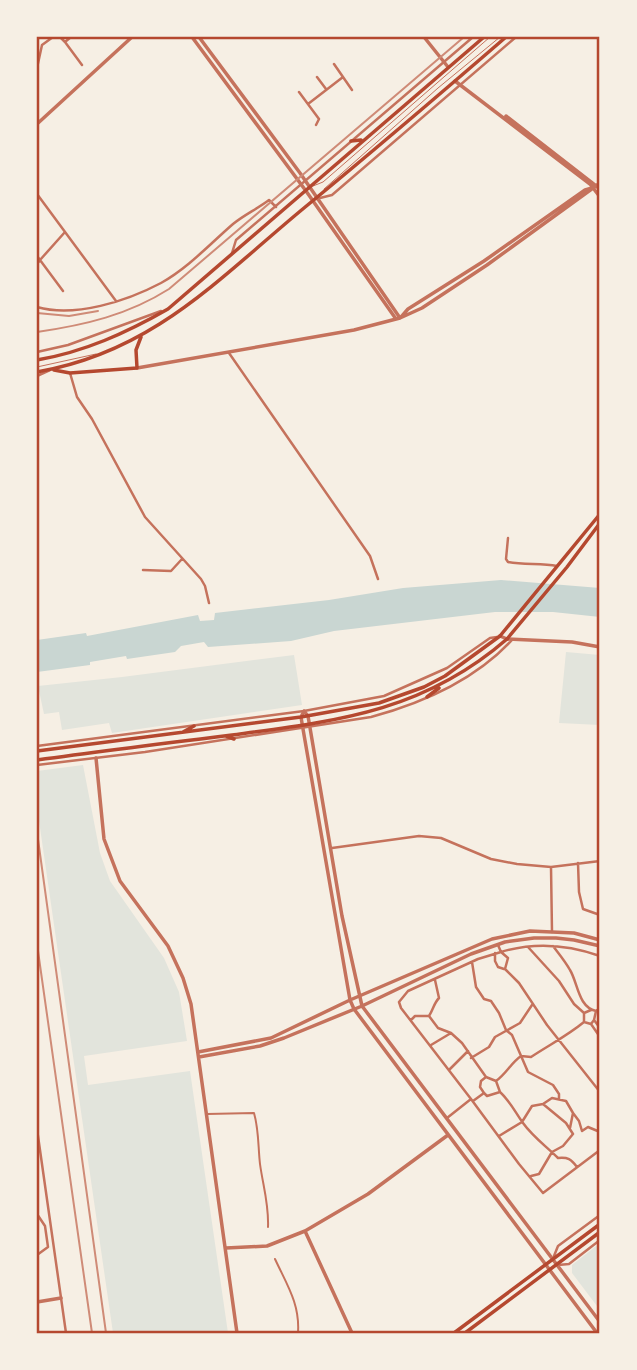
<svg xmlns="http://www.w3.org/2000/svg" width="637" height="1370" viewBox="0 0 637 1370" font-family="'Asap Condensed',sans-serif">
  <style>
    .green { fill: #e2e4dc }
    .water { fill: #c9d6d2 }
    .lines { fill: none; stroke-linecap: round; stroke-linejoin: round }
    .service { stroke: #c5725c; stroke-width: 1 }
    .pedestrian { stroke: #c5725c; stroke-width: 2 }
    .minor { stroke: #c5725c; stroke-width: 2.5 }
    .tertiary { stroke: #c5725c; stroke-width: 3.5 }
    .secondary { stroke: #b5482f; stroke-width: 3.5 }
    .primary { stroke: #b5482f; stroke-width: 3.5 }
    .rail { stroke: #cf8b77; stroke-width: 2 }
    .neatline { fill: none; stroke: #b5482f; stroke-width: 2.5 }
  </style>
  <rect width="100%" height="100%" fill="#f6efe4"/>
  <path class="green" d="M566,652l34,3v70l-41,-2z
    M294,655l8,50 -190,28 -3,-10 -47,7 -3,-18 -15,2 -6,-28 84,-9z
    M83,765l17,88 10,28 54,77 15,34 8,49 -103,15 4,29 102,-14 38,262h-115l-76,-526v-36z
    M600,1243v67l-28,-37v-8z"/>
  <path class="water" d="M501,580l99,8v29l-47,-5h-58l-161,19 -43,10 -83,6 -4,-5 -23,4 -6,6 -48,7 -1,-3 -36,6v3l-53,7v-32l49,-7 1,3 111,-21 2,6 14,-1 1,-7 114,-13 74,-12z"/>
  <g class="lines">
    <path class="service" d="M313,186l10,-4 167,-145
      M324,189l114,-101 62,-51
      M37,367l59,-13"/>
    <path class="pedestrian" d="M207,1114l47,-1c5,17 4,34 6,51 3,22 9,40 8,63
      M275,1259c12,26 25,45 23,74"/>
    <path class="minor" d="M60,37l5,5
      M71,37l-6,5 17,23
      M334,64l18,26
      M37,68l5,-23 11,-8
      M317,77l9,12
      M299,92l20,27 -3,6
      M308,104l35,-27
      M37,194l79,107
      M316,199l16,-4 184,-158
      M232,253l4,-13 237,-203
      M37,256l3,4 -3,4
      M63,291l-23,-31 25,-28
      M37,307c38,11 90,-6 124,-24 27,-15 49,-39 72,-59 11,-9 24,-15 36,-24l7,7
      M37,352l31,-7 93,-34
      M229,353l141,203 8,23
      M70,373l7,24 15,22 53,98 56,62 4,7 4,17
      M37,376l13,-6
      M508,538l-2,21 2,3c17,3 33,1 49,4
      M143,570l28,1 11,-12
      M37,746l267,-35 80,-15 63,-28 43,-30 7,-1
      M37,765l108,-13 226,-35c52,-14 104,-37 141,-77
      M332,848l87,-12 22,2 50,21 26,5 34,3 49,-6
      M578,863l1,29 4,17 17,6
      M551,867l1,65
      M553,946c6,8 12,15 17,24 8,13 8,37 26,41l4,-3
      M528,947l31,34 15,23 10,9
      M495,953v8l3,6 6,2
      M600,956c-31,-11 -66,-14 -99,-4l7,6 -3,11 14,14 28,42 53,67
      M472,962l4,25 8,12 7,2 8,12 7,17 6,5 16,37 25,13 6,9v5
      M429,1016l9,12 13,5 11,10 24,34
      M411,1020l4,-4h14c4,-6 5,-13 10,-18l-4,-18
      M594,1020l6,8
      M584,1022v-9l7,-3
      M591,1024l9,13
      M431,1045l20,-12
      M471,1058l18,-11 6,-10 25,-14 12,-18
      M449,1070l19,-19
      M500,1092c10,9 15,20 23,31 10,14 23,23 35,35 10,-1 13,1 19,9
      M484,1093l-4,-6 1,-6 5,-4 10,4
      M471,1099l-70,-91 -2,-6 9,-11 70,-32 23,-7 -3,-7
      M473,1101l11,-8 3,3 13,-4 -4,-11c10,-7 15,-18 25,-25l10,1c18,-12 36,-21 53,-35l7,2 3,-4 2,-9
      M543,1104l9,-6 14,3 7,12 -3,15
      M573,1113l6,8 3,10 6,-4 12,5
      M447,1118l24,-19 48,65 24,29 57,-43
      M37,1129l29,204
      M499,1136l23,-14 10,-16 11,-2 23,19 7,11 -10,12 -11,6 -13,22 -8,2
      M37,1214l8,12 3,21 -11,8
      M554,1256l4,-10 42,-31
      M558,1265l11,-1 31,-24"/>
    <path class="tertiary" d="M192,37l114,154 90,128
      M199,37l101,136 100,145
      M424,37l24,30
      M455,81l135,103 10,13
      M506,116l94,73
      M37,124l95,-87
      M402,316l6,-7 76,-48 101,-71 7,-2
      M137,368l217,-38 46,-12 22,-10 65,-43 113,-82
      M500,636l7,3 65,3 28,5
      M304,711l-3,6 2,12 47,271 4,9 243,324
      M304,711l4,5 34,200 20,90 238,316
      M96,758l8,81 16,42 48,65 15,32 8,26 46,329
      M198,1052l73,-14 79,-38 142,-61 38,-8 44,2 26,7
      M199,1057l61,-11 24,-8 78,-32 109,-52 34,-12 29,-4h22l18,2 26,6
      M305,1231l47,102
      M226,1248l41,-2 38,-15 63,-37 80,-59
      M37,1302l24,-4"/>
    <path class="secondary" d="M500,636l100,-122
      M507,639l60,-72 33,-44
      M454,1333l146,-109
      M465,1333l135,-101"/>
    <path class="primary" d="M351,141l10,-1
      M37,360c47,-8 89,-27 131,-51l316,-272
      M54,370l16,3 67,-5 -1,-18 5,-13
      M37,372c116,-20 181,-93 267,-164 68,-56 135,-113 202,-171
      M427,697l12,-9
      M183,732l11,-6
      M226,736l8,3
      M37,751l264,-34 78,-14 45,-16 21,-11 55,-40
      M37,760c65,-9 130,-17 195,-25 105,-14 191,-23 275,-96"/>
    <path class="rail" d="M37,313l32,3 29,-5
      M37,332c48,-7 91,-17 132,-43l295,-252
      M37,832l69,501
      M37,944l55,389"/>
  </g>
  <rect width="637" height="1370" fill="none" stroke="#f6efe4" stroke-width="77"/>
  <rect x="38" y="38" width="560" height="1294" class="neatline"/>
</svg>
